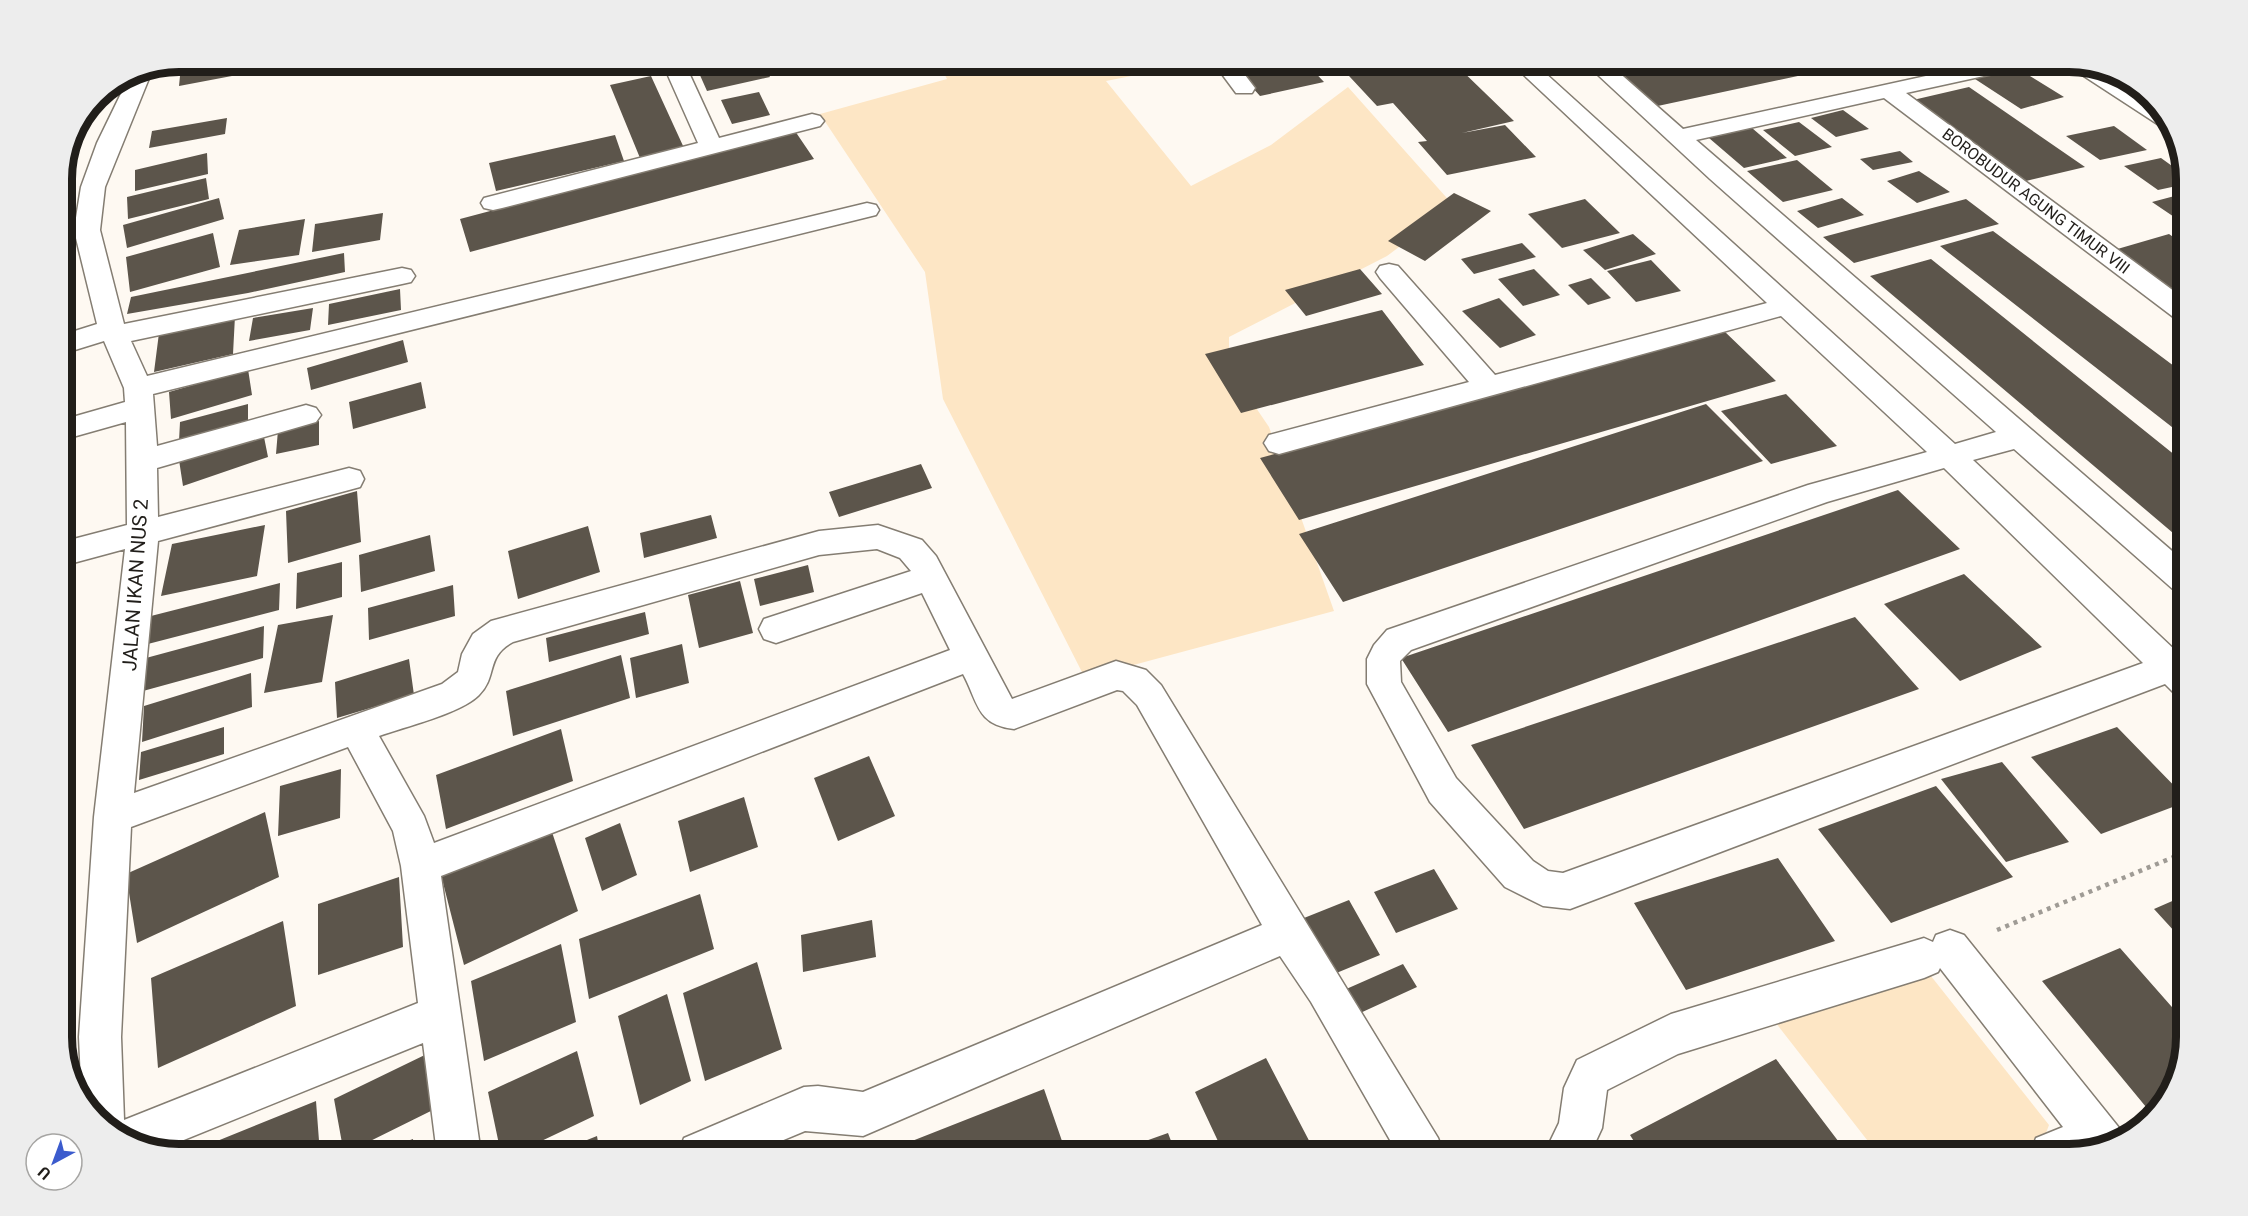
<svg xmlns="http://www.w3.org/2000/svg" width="2248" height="1216" viewBox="0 0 2248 1216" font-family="Roboto,sans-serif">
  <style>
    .green { fill: #fde6c5 }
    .building { fill: #5c554b }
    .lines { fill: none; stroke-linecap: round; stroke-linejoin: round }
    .minor-casing { stroke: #847d72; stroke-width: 3 }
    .path { stroke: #9f9b95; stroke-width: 4.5; stroke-dasharray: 4 5; stroke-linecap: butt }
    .minor { fill: #fff; fill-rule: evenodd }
    .labels { text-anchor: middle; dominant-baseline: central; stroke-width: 6; stroke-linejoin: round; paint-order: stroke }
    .far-street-label { font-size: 16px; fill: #211e1a; stroke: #fff }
    .street-label { font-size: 20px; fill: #211e1a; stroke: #fff }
    .rim { fill: none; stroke: #211e1a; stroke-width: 8 }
  </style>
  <rect width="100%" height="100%" fill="#fef9f2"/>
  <path class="green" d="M938,62h264l-96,19 85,105 80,-41 77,-58 106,119 -67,50 -158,81v31l40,59 65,184 -249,67 -142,-279 -18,-127 -105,-158 127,-35z
    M1923,966l126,159 -6,16 -31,13h-134l-106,-136z"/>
  <path class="building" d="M205,62h48v10l-74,14 2,-20z
    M707,62h55l8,15 -63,14 -12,-27z
    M1336,62h117l61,59 -52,12 43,-8 31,32 -89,18 -29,-33 9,-1 -34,-38 -16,3z
    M1618,62h245l-210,45 -48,-43z
    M1306,63l18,19 -64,14 -17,-19z
    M2017,68l47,29 -43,12 -46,-30z
    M2101,69l20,5 24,21v1z
    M651,76l33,72 -44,10 -30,-73z
    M1969,87l116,80 -59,14 -113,-81z
    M759,92l11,23 -38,9 -11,-24z
    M1843,110l26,19 -33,8 -25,-19z
    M227,118l-2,16 -76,14 3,-17z
    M1799,122l33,25 -37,9 -32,-26z
    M2114,126l33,24 -47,10 -34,-24z
    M1752,128l35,30 -43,10 -35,-30z
    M795,131l19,28 -344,93 -10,-33z
    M615,135l9,26 -128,30 -7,-28z
    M1900,151l13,11 -40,8 -13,-11z
    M207,153l1,21 -73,17v-21z
    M2161,158l25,18v8l-28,6 -34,-24z
    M1797,160l36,30 -50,12 -36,-31z
    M1919,171l31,21 -33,11 -30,-22z
    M206,178l3,21 -81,20 -1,-22z
    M1454,193l37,18 -66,50 -37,-20z
    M2186,193v32l-34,-23z
    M219,198l5,21 -97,29 -4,-23z
    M1842,198l22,17 -46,13 -21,-17z
    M1585,199l35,34 -58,15 -34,-34z
    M1966,199l33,25 -145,39 -31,-26z
    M383,213l-3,27 -68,12 3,-28z
    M305,219l-6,36 -69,10 9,-35z
    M1993,231l193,144v63l-246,-192z
    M213,233l7,34 -90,25 -4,-35z
    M1633,234l23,20 -51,16 -22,-20z
    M2169,234l17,12v56l-72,-52z
    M1522,243l14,14 -62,17 -13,-15z
    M344,253l1,19 -97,21 -121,21 4,-17z
    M1931,259l255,205v80l-316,-268z
    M1651,260l30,31 -45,11 -29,-31z
    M1360,269l22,25 -76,22 -21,-26z
    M1534,269l26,26 -37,11 -25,-27z
    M1591,278l20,20 -23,7 -20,-20z
    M400,289l1,21 -73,15 1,-21z
    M1499,298l37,37 -36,13 -38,-37z
    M313,308l-3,22 -61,11 4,-23z
    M1382,310l42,55 -183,48 -36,-59z
    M235,316l-2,38 -79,18 5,-39z
    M1723,330l53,51 -477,139 -39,-62z
    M403,340l5,22 -97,28 -4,-22z
    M65,356l10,34 -13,5v-38z
    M248,369l4,26 -81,24 -2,-27z
    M421,382l5,26 -73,21 -4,-27z
    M1786,394l51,52 -66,18 -50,-53z
    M248,404v19l-69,18 1,-19z
    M1706,404l57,57 -420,141 -44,-68z
    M319,421v24l-43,9 2,-24z
    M72,432l-1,15 -9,3v-16z
    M263,432l5,25 -85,29 -4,-26z
    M921,464l11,24 -93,29 -10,-25z
    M67,490l1,34 -6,2v-34z
    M1898,490l62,59 -512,183 -47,-74z
    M357,491l4,51 -73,21 -2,-52z
    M711,515l6,23 -73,20 -4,-25z
    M265,525l-8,51 -96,20 11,-52z
    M588,526l12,46 -82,27 -10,-48z
    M430,535l5,36 -74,21 -2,-37z
    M342,562v35l-46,12 1,-36z
    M808,565l6,27 -54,14 -6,-27z
    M1964,574l78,73 -82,34 -76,-77z
    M740,581l13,52 -54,15 -11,-53z
    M280,583l-1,27 -135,35 3,-28z
    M453,585l2,31 -86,24 -1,-32z
    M645,612l4,22 -100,28 -3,-24z
    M333,615l-11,67 -58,11 14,-68z
    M1855,617l64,72 -395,140 -53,-84z
    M264,626l-1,32 -120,33 3,-33z
    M682,644l7,39 -53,15 -6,-40z
    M621,655l9,43 -117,38 -7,-45z
    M409,659l5,36 -77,23 -2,-36z
    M251,673l1,34 -110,35 2,-36z
    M224,727v27l-85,26 2,-28z
    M2117,727l69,71v4l-85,32 -70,-77z
    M561,729l12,52 -127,48 -10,-54z
    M869,756l26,60 -57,25 -24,-63z
    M2002,762l67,80 -63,20 -65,-83z
    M341,769l-1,49 -62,18 2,-50z
    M1936,786l77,91 -122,46 -73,-94z
    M744,797l14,50 -68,25 -12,-51z
    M265,812l14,65 -142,66 -11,-69z
    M620,823l17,52 -35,16 -17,-53z
    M550,826l28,85 -114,54 -23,-90z
    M1778,858l57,83 -149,49 -52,-87z
    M1434,869l24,40 -62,24 -22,-41z
    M399,877l4,70 -85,28v-71z
    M700,894l14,55 -125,50 -10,-60z
    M2186,895v49l-32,-35z
    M1349,900l31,55 -46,19 -30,-56z
    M872,920l4,37 -73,15 -2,-37z
    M283,921l13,85 -138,62 -7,-90z
    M561,944l15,78 -92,39 -13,-80z
    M2120,948l66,75v14l-12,52 -23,24 -109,-132z
    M757,962l25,87 -77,32 -22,-88z
    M1403,964l14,23 -59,27 -14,-24z
    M667,994l24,87 -51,24 -22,-89z
    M433,1051l12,53 -101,50 -10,-55z
    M577,1051l17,65 -80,38h-13l-13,-62z
    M1266,1058l50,96h-92l-29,-62z
    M1776,1059l72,95h-206l-12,-19z
    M1044,1089l18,52 -32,13h-151z
    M316,1101l4,53h-135z
    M1168,1133l8,21h-67z
    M597,1136l3,18h-48z
    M413,1139l1,15h-44z"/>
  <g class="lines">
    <defs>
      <path id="minor" d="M662,62h22l35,76 93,-24 8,2 4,5 -4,5 -318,82 -9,2 -9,-2 -3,-5 3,-5 214,-55z
        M1213,62h22l20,26 -3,5h-16z
        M1510,62h23l422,382 41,-12 -286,-253 -126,-117h23l76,67 307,-67h38l-3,5 -119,26 280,207v22l-10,-3 -292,-221 -188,42 490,423v32l-11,-4 -161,-142 -41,11 203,191 10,-3v48l-13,-4 -8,-8 -595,225 -27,-3 -38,-19 -75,-85 -63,-118v-25l7,-14 13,-15 421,-145 119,-33 -146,-136 -502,138 -10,-3 -5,-8 5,-8 200,-53 -89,-104 -4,-6 4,-6 9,-2 9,2 97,109 272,-72zM1944,468l199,195 -580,210 -15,-2 -15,-10 -77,-83 -55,-96 -1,-21 11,-11 416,-148z
        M2071,62l34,8 44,28 18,16 5,14 -10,-1 -89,-58z
        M154,66l-49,121 -5,43 24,94 278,-56 9,2 4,6 -4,6 -9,2 -271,57 16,35 720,-173 9,2 3,5 -3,5 -723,179 4,52 149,-41 10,3 5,7 -5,7 -159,46 1,49 191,-49 11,3 4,8 -4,8 -11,3 -191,51 -24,252 308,-109 16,-12 4,-18 11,-20 18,-13 328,-90 59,-6 44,15 14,16 76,143 104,-38 30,9 15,15 277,453 6,16h-46l-87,-152 -31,-46 -417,180 -58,-5 -55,23h-72l6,-16 120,-51 14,-1 45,6 399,-167 -125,-220 -14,-14 -6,-1 -103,39c-38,-4 -36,-28 -51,-55l-522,202 40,278h-44l-14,-111 -264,107 -32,-8 -45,-40 -3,-65 15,-220 31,-268 -63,17v-24l65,-17 -1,-103 -64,18v-20l63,-18 -1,-14 -20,-47 -42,13v-19l35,-11 -23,-94 7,-43 16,-44 34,-70zM877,549l23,9 11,13 -147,48 -5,10 5,10 12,4 146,-50 28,57 -516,193 -10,-27 -45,-80c25,-9 83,-23 100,-41 19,-19 6,-38 34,-53l306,-87zM348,747l45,84 8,35 17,137 -294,117 -3,-83 10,-210z
        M1950,930l14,5 156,194 4,11 -55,14h-39l6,-16 27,-11 -123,-159 -2,4 -14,6 -246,76 -71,36 -5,38 -12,26h-46l15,-31 5,-35 13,-28 94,-46 253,-76 9,4 3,-7z"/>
    </defs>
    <use href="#minor" class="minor-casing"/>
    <path class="path" d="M1997,930l189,-78"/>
    <use href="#minor" class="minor"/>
  </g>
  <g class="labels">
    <g class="far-street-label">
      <text transform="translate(2036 201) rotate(37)">BOROBUDUR AGUNG TIMUR VIII</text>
    </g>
    <g class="street-label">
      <text transform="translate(135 585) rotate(-86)">JALAN IKAN NUS 2</text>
    </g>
  </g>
  <path d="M0 0H2248V1216H0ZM179 72H2069A107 107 0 0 1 2176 179V1037A107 107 0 0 1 2069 1144H179A107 107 0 0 1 72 1037V179A107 107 0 0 1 179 72Z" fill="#ededed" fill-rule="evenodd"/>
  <path class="rim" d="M179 72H2069A107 107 0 0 1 2176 179V1037A107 107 0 0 1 2069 1144H179A107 107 0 0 1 72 1037V179A107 107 0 0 1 179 72Z"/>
  <g transform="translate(54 1162) rotate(221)"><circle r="28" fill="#ffffff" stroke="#a6a5a3" stroke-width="1.5"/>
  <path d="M0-4.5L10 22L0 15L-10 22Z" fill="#3b5bcd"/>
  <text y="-9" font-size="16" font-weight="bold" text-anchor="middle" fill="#211e1a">U</text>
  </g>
</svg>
